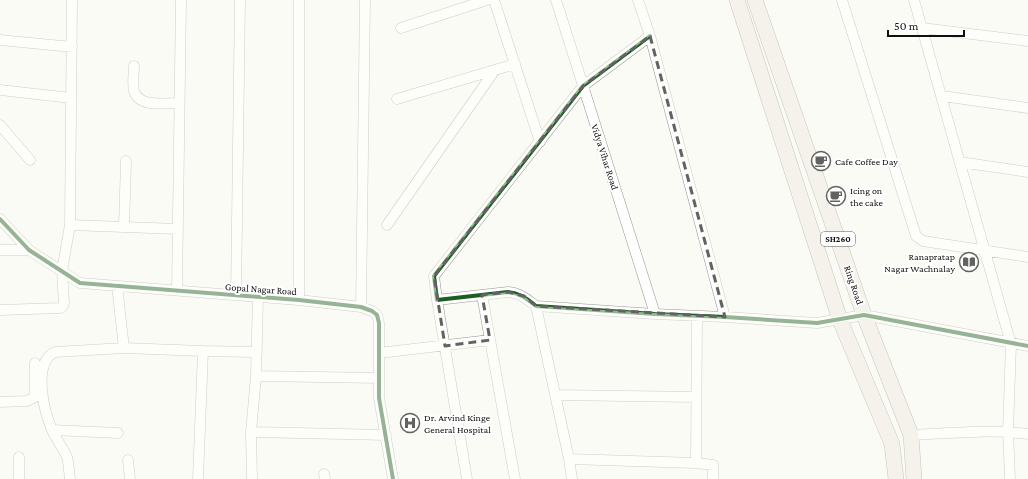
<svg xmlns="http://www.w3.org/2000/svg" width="1028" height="479" viewBox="0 0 1028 479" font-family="'Crimson Pro',serif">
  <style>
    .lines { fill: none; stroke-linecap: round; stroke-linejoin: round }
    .street-casing { stroke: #969694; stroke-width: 11 }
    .primary-casing { stroke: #838381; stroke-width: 16 }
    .street { stroke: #fefefe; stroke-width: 10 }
    .primary { stroke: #ebe7dc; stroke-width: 15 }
    .cycleway-casing { stroke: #fff; stroke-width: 6 }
    .cycleway { stroke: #1b5e20; stroke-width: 4 }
    .marked { fill: none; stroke: #626260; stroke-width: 3; stroke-dasharray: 8 5; stroke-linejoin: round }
    .labels { text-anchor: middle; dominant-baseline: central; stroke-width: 4; stroke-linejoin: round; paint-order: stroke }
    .shield { fill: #fff; stroke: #585858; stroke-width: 1 }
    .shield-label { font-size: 9px; font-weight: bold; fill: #101010 }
    .street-label { font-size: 10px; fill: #101010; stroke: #fff }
    .poi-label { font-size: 10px; fill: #101010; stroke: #fff; text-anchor: start }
  </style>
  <rect width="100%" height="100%" fill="#fbfbf6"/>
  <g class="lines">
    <defs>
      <path id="street" d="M494,0l46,142
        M556,0l99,314
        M638,0l12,36 75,281
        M842,0l74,236 7,5 105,16
        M914,0l97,344 -3,87 2,48
        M401,28l86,-28
        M922,28l106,13
        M650,36l-67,50 -149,190 3,24 71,-8c12,1 19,7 28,14l119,8 70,3 92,6 47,-8 164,31
        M0,40l72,7
        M134,66c0,7 -2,18 0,25 5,17 32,12 45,12
        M0,90l71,8
        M942,96l86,12
        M397,99l118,-35
        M0,125l30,35
        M960,162l68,10
        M0,219l29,31 51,33 219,17 62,7 11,4 5,4 2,8v75l14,81
        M70,225l2,-225
        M387,225l108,-155
        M124,227l2,-66
        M0,250h29
        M117,286l7,62
        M177,290l4,-290
        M236,295l4,-295
        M482,295l33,184
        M258,297l-2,79 123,2
        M299,300v-300
        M437,300l30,179
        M536,306l33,153 3,20
        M361,307l4,-307
        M0,310l60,-2 3,-2 1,-3 -2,-32 8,-46 108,4
        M697,316l-1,147 17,2v14
        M203,351l54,1
        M379,353l111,-13
        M555,395l141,2
        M0,402l27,-1 8,-4v-34
        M52,430l66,3
        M251,432l135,3
        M911,435c39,-2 78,-6 117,-1
        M569,459l127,4
        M128,460l2,19
        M324,474l1,5
        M19,479v-22
        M70,479c-1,-7 -1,-15 -3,-22 -4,-9 -11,-18 -15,-27 -8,-19 -20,-67 3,-78l69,-4 79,3 -5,128
        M252,479l-1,-47 5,-56"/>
      <path id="primary" d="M737,0l103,320 52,124 4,35
        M755,0l109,315 47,120 3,44"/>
    </defs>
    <use href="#street" class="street-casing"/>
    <use href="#primary" class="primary-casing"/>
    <use href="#street" class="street"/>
    <use href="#primary" class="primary"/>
    <defs>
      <path id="cycleway" d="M650,36l-67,50 -149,190 3,24 71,-8c12,1 19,7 28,14l119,8 70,3 92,6 47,-8 164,31
        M0,219l29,31 51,33 219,17 62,7 11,4 5,4 2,8v75l14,81"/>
    </defs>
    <use href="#cycleway" class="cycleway-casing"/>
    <use href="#cycleway" class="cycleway"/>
  </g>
  <path d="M0 0H1028V479H0ZM650,36l75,281 -189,-11 -12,-10 -16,-4 -26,3 8,45 -45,6 -11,-70 149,-190z" fill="#fbfbf6" fill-opacity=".55" fill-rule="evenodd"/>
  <path class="marked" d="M650,36l75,281 -189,-11 -12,-10 -16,-4 -26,3 8,45 -45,6 -11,-70 149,-190z"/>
  <defs>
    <symbol id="cafe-ring" viewBox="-11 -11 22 22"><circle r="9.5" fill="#fff" stroke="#626260" stroke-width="1.5"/><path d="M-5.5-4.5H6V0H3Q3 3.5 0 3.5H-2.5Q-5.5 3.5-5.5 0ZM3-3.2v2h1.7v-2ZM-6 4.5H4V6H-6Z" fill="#626260"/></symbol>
    <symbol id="library-ring" viewBox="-11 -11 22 22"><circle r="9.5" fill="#fff" stroke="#626260" stroke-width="1.5"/><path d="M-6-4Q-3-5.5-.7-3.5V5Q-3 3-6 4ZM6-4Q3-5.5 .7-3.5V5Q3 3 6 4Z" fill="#626260"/></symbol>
    <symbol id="hospital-ring" viewBox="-11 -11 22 22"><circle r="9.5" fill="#fff" stroke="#626260" stroke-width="1.5"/><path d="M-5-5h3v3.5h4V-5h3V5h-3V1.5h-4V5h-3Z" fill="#626260"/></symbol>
  </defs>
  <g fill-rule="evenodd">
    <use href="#cafe-ring" x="810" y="150" width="22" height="22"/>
    <use href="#cafe-ring" x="825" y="185" width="22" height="22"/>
    <use href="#library-ring" x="958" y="251" width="22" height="22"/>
    <use href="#hospital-ring" x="399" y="412" width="22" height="22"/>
  </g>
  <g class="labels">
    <rect class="shield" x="821" y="232" width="34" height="14" rx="3"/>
    <g class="shield-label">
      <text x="838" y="239">SH260</text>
    </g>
    <g class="street-label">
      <text transform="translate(605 157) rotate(72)">Vidya Vihar Road</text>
      <text transform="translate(854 285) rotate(71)">Ring Road</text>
      <text transform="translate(261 289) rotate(4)">Gopal Nagar Road</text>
    </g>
    <g class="poi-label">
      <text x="835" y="161">Cafe Coffee Day</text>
      <text x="850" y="190">Icing on<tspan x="850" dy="12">the cake</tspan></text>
      <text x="955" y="256" text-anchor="end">Ranapratap<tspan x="955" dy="12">Nagar Wachnalay</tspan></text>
      <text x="424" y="417">Dr. Arvind Kinge<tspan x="424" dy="12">General Hospital</tspan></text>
    </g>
  </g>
  <path d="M888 30v6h76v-6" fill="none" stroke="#101010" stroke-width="2"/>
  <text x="894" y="30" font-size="12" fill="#101010" stroke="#ffffff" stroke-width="3" paint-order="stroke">50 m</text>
</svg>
